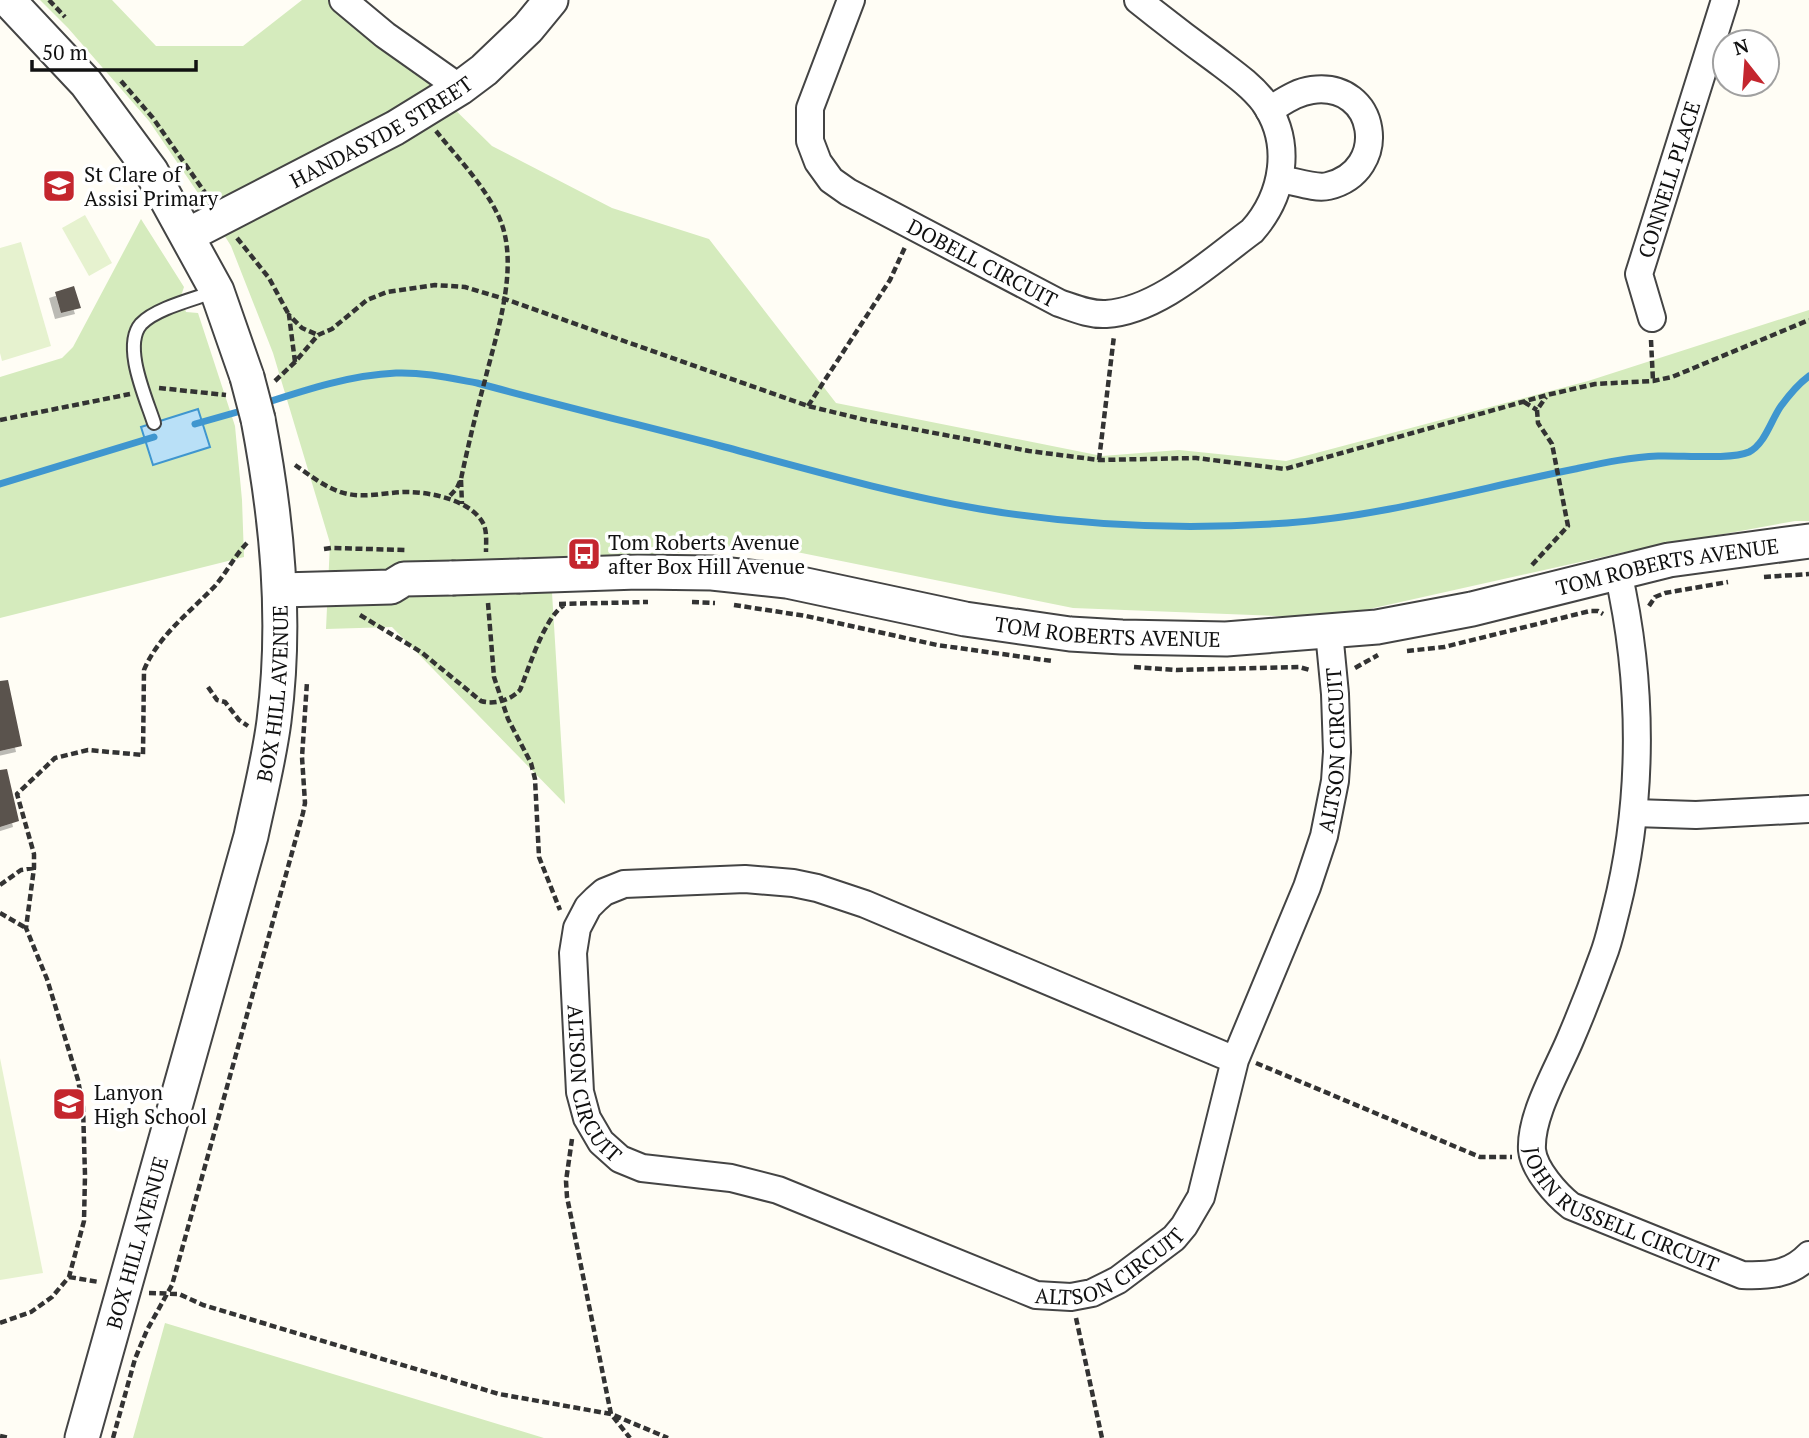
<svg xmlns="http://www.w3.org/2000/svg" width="1809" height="1438" viewBox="0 0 1809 1438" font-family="'PT Serif',serif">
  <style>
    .green { fill: #d5ebbd }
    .pitch { fill: #e6f2cf }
    .water { fill: #b9e0f7; stroke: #3f96cf; stroke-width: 2 }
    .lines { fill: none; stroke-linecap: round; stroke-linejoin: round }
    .stream { stroke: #3f96cf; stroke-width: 7 }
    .building { fill: #5a524d; filter: url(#shadow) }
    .service-casing { stroke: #444; stroke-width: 16 }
    .minor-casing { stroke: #444; stroke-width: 30 }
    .tertiary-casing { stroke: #444; stroke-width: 37 }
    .path { stroke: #333; stroke-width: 4.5; stroke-dasharray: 7 3.5; stroke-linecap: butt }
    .service { stroke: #fff; stroke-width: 12 }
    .minor { stroke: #fff; stroke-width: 26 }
    .tertiary { stroke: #fff; stroke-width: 33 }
    .tertiary-bridge-casing { stroke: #444; stroke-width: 37; stroke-linecap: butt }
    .tertiary-bridge { stroke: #fff; stroke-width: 33 }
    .labels { text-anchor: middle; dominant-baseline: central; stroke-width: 7; stroke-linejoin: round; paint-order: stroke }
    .street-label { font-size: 21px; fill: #111; stroke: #fff }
    .poi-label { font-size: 21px; fill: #111; stroke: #fff; text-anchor: start }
  </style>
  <defs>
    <filter id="shadow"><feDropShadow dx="-6" dy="6" stdDeviation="0" flood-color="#0004"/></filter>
  </defs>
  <rect width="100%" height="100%" fill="#fffdf5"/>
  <path class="green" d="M40,0h72l44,46h87l59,-46h41l149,146 120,62 97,31 127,164 266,53 77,-6 107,11 302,-80 221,-71v211h-14l-170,31 -296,66 -256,-10 -301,-61 -222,13 15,244 -173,-177 -66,2 4,-86 -57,-190 -42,-107 -33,-53 -49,-72 -81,-93z
    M141,219l43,68 -3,9 5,16 12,1 37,113 7,74 2,57 -244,61v-241l62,-19 11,-11z
    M165,1323l379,115h-411z"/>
  <path class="pitch" d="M85,215l27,48 -23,13 -27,-48z
    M21,242l30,104 -49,15 -2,-8v-105z
    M0,1058l43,215 -43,7z"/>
  <path class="water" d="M198,409l12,38 -57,18 -12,-38z"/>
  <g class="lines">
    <path class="stream" d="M262,404c43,-14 88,-29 134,-31 27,-1 54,5 81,10 81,22 163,42 244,63 86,23 172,48 259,63 100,17 206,21 307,14 98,-7 192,-35 288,-54 28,-6 55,-12 83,-13 22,-1 73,4 91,-4 16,-8 22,-32 32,-46 8,-11 17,-22 28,-30
      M195,424l53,-15
      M0,484l154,-47"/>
  </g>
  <path class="building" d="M74,286l7,22 -20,5 -6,-21z
    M8,680l14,66 -22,5v-70z
    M7,769l12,52 -19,6v-57z"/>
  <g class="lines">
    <defs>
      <path id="service" d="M154,423c-8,-25 -32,-77 -13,-99 15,-16 54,-25 75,-33"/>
      <g id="minor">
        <path d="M343,0l42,35 75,53"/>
        <path id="s1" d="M851,0l-41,108v33l8,21 13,18 17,12 211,111c15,5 31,12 47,11 52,-3 105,-53 146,-83 32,-36 41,-88 12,-129 -13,-17 -32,-30 -49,-43 -26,-19 -52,-39 -77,-59"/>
        <path d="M1269,110c14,-8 27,-18 43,-20 66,-9 79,81 16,96 -13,3 -34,-5 -48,-7"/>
        <path id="s2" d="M1652,318l-13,-44 86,-274"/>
        <path id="s3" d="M1618,572c25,110 26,228 -2,338 -4,15 -7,31 -13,46 -10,28 -21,56 -33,84 -13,31 -40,76 -38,110 2,20 25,45 39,56l171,69c26,1 48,0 67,-20"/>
        <path d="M1634,813l62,2 113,-6"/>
        <path id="s4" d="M1235,1060l-370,-156 -48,-16 -24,-5 -48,-4 -121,5 -20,8 -8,7 -8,8 -11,21 -4,25 7,139 7,26 14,24 19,17 22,9 89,10 47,12 258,105 35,2 21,-4 26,-13 56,-42 10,-12 17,-29 34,-137 72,-173 17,-51 11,-55 2,-29 -2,-58 -6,-62"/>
      </g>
      <g id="tertiary">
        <path d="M8,0l78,83 65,88 66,120 30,86"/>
        <path id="s5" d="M188,235l207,-107 65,-40 24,-18 44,-42 23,-28"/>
        <path id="s6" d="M520,576l118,-4 74,1 75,8 178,38 105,15 52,3 104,2 151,-12 95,-18 197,-49 140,-19"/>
        <path d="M281,590l110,-3 13,-8 48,-1"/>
        <path id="s7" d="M82,1438l169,-602c8,-38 18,-76 23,-115 13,-102 3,-202 -16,-302"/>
      </g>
    </defs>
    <use href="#service" class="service-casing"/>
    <use href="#minor" class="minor-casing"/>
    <use href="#tertiary" class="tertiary-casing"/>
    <path class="path" d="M49,0l16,17
      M121,81l32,37 55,79
      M436,131c21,26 46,52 61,82 25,48 0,118 -12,167 -9,33 -17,66 -24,99l-4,9 -10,11
      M237,238l32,40 20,37
      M1651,340l2,41
      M295,362l-6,-47 13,13 16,7
      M275,381l20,-19 23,-27 14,-6 35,-29 20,-8 48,-7 30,2 40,12 303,107 58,14 163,31 70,9 97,-2 89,11 262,-74 48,-11 58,-3 19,-4 137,-57
      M159,388l67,7
      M1524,402l13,8
      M808,406l82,-126 16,-35
      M0,420l130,-26
      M1099,460l15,-124
      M295,465c16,11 33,25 53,29 20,4 39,-2 59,-2 25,0 66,9 77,33 3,8 2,18 2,27
      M461,480l1,24
      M324,549l7,-1 75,2
      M1532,565l36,-39 -16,-82 -14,-21 -1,-13 9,-13
      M1764,577l45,-3
      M692,602l23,1
      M488,603l6,74 14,42 23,44 4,16 4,78 21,53
      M559,604l89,-2
      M734,605l72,11 131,29 115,16
      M1649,606l6,-9 10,-4 63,-11
      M360,615l61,37 60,49c13,4 30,-1 39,-11 9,-22 24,-72 44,-85
      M1407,651l37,-4 146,-36h8l5,3
      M1134,667l43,3 122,-3 11,3
      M1355,668l23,-13
      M208,687l9,13 8,2 14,18 9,6
      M0,885l21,-15 13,-2
      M0,913l26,15
      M1256,1063l224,94h32
      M572,1139l-6,42 1,16 44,217 19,24
      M69,1277l30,5
      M149,1293l30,1 24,11 296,89 112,20 57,24
      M1076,1318l26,120
      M0,1323l31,-11 21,-15 17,-20 15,-56 1,-46 -2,-68 -5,-27 -31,-101 -21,-51 8,-60v-14l-17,-60 38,-36 33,-8 55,5 1,-85c14,-34 46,-58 71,-84 12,-14 20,-31 33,-44
      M0,1436l9,2
      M113,1438l22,-79 12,-29 25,-45 131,-472 2,-10 -3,-46 5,-75"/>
    <use href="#service" class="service"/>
    <use href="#minor" class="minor"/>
    <use href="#tertiary" class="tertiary"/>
    <defs>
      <path id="tertiary-bridge" d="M247,377l11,42
        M452,578l68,-2"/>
    </defs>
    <use href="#tertiary-bridge" class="tertiary-bridge-casing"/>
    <use href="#tertiary-bridge" class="tertiary-bridge"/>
  </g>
  <defs>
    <symbol id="school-square" viewBox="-11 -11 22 22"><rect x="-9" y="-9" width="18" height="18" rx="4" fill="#c4262e" stroke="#fff"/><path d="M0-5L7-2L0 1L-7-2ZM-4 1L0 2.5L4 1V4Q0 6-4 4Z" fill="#fff"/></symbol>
    <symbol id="bus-square" viewBox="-11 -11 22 22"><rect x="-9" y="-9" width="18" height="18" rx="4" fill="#c4262e" stroke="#fff"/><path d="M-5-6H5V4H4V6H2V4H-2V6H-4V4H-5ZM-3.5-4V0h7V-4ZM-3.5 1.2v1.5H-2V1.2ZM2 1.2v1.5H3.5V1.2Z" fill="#fff"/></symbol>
  </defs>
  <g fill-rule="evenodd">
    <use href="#school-square" x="40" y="167" width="38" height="38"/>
    <use href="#bus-square" x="565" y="535" width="38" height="38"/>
    <use href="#school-square" x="50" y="1085" width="38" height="38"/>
  </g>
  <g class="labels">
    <g class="street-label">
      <text stroke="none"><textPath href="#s5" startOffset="219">HANDASYDE STREET</textPath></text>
      <text stroke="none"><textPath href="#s2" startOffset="145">CONNELL PLACE</textPath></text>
      <text stroke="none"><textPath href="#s1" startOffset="366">DOBELL CIRCUIT</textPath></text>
      <text stroke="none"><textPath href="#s6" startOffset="1160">TOM ROBERTS AVENUE</textPath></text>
      <text stroke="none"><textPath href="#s6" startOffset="593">TOM ROBERTS AVENUE</textPath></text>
      <text stroke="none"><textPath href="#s7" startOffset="770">BOX HILL AVENUE</textPath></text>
      <text stroke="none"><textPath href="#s4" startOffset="2072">ALTSON CIRCUIT</textPath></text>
      <text stroke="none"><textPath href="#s4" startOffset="873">ALTSON CIRCUIT</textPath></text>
      <text stroke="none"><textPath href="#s3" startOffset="709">JOHN RUSSELL CIRCUIT</textPath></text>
      <text stroke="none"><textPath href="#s7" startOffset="203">BOX HILL AVENUE</textPath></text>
      <text stroke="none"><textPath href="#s4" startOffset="1480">ALTSON CIRCUIT</textPath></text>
    </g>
    <g class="poi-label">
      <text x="84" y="174">St Clare of<tspan x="84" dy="24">Assisi Primary</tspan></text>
      <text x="608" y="542">Tom Roberts Avenue<tspan x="608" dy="24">after Box Hill Avenue</tspan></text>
      <text x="94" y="1092">Lanyon<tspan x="94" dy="24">High School</tspan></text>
    </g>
  </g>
  <g transform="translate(1746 63) rotate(343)"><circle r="33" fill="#ffffff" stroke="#a0a0a0" stroke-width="2"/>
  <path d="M0-5L12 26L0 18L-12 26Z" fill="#c4262e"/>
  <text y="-10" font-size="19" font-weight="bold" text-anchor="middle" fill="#111111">N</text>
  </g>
  <path d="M32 60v10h164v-10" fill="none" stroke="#111111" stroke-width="3.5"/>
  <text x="42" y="60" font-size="21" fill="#111111" stroke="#ffffff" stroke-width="5" paint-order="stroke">50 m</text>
</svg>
